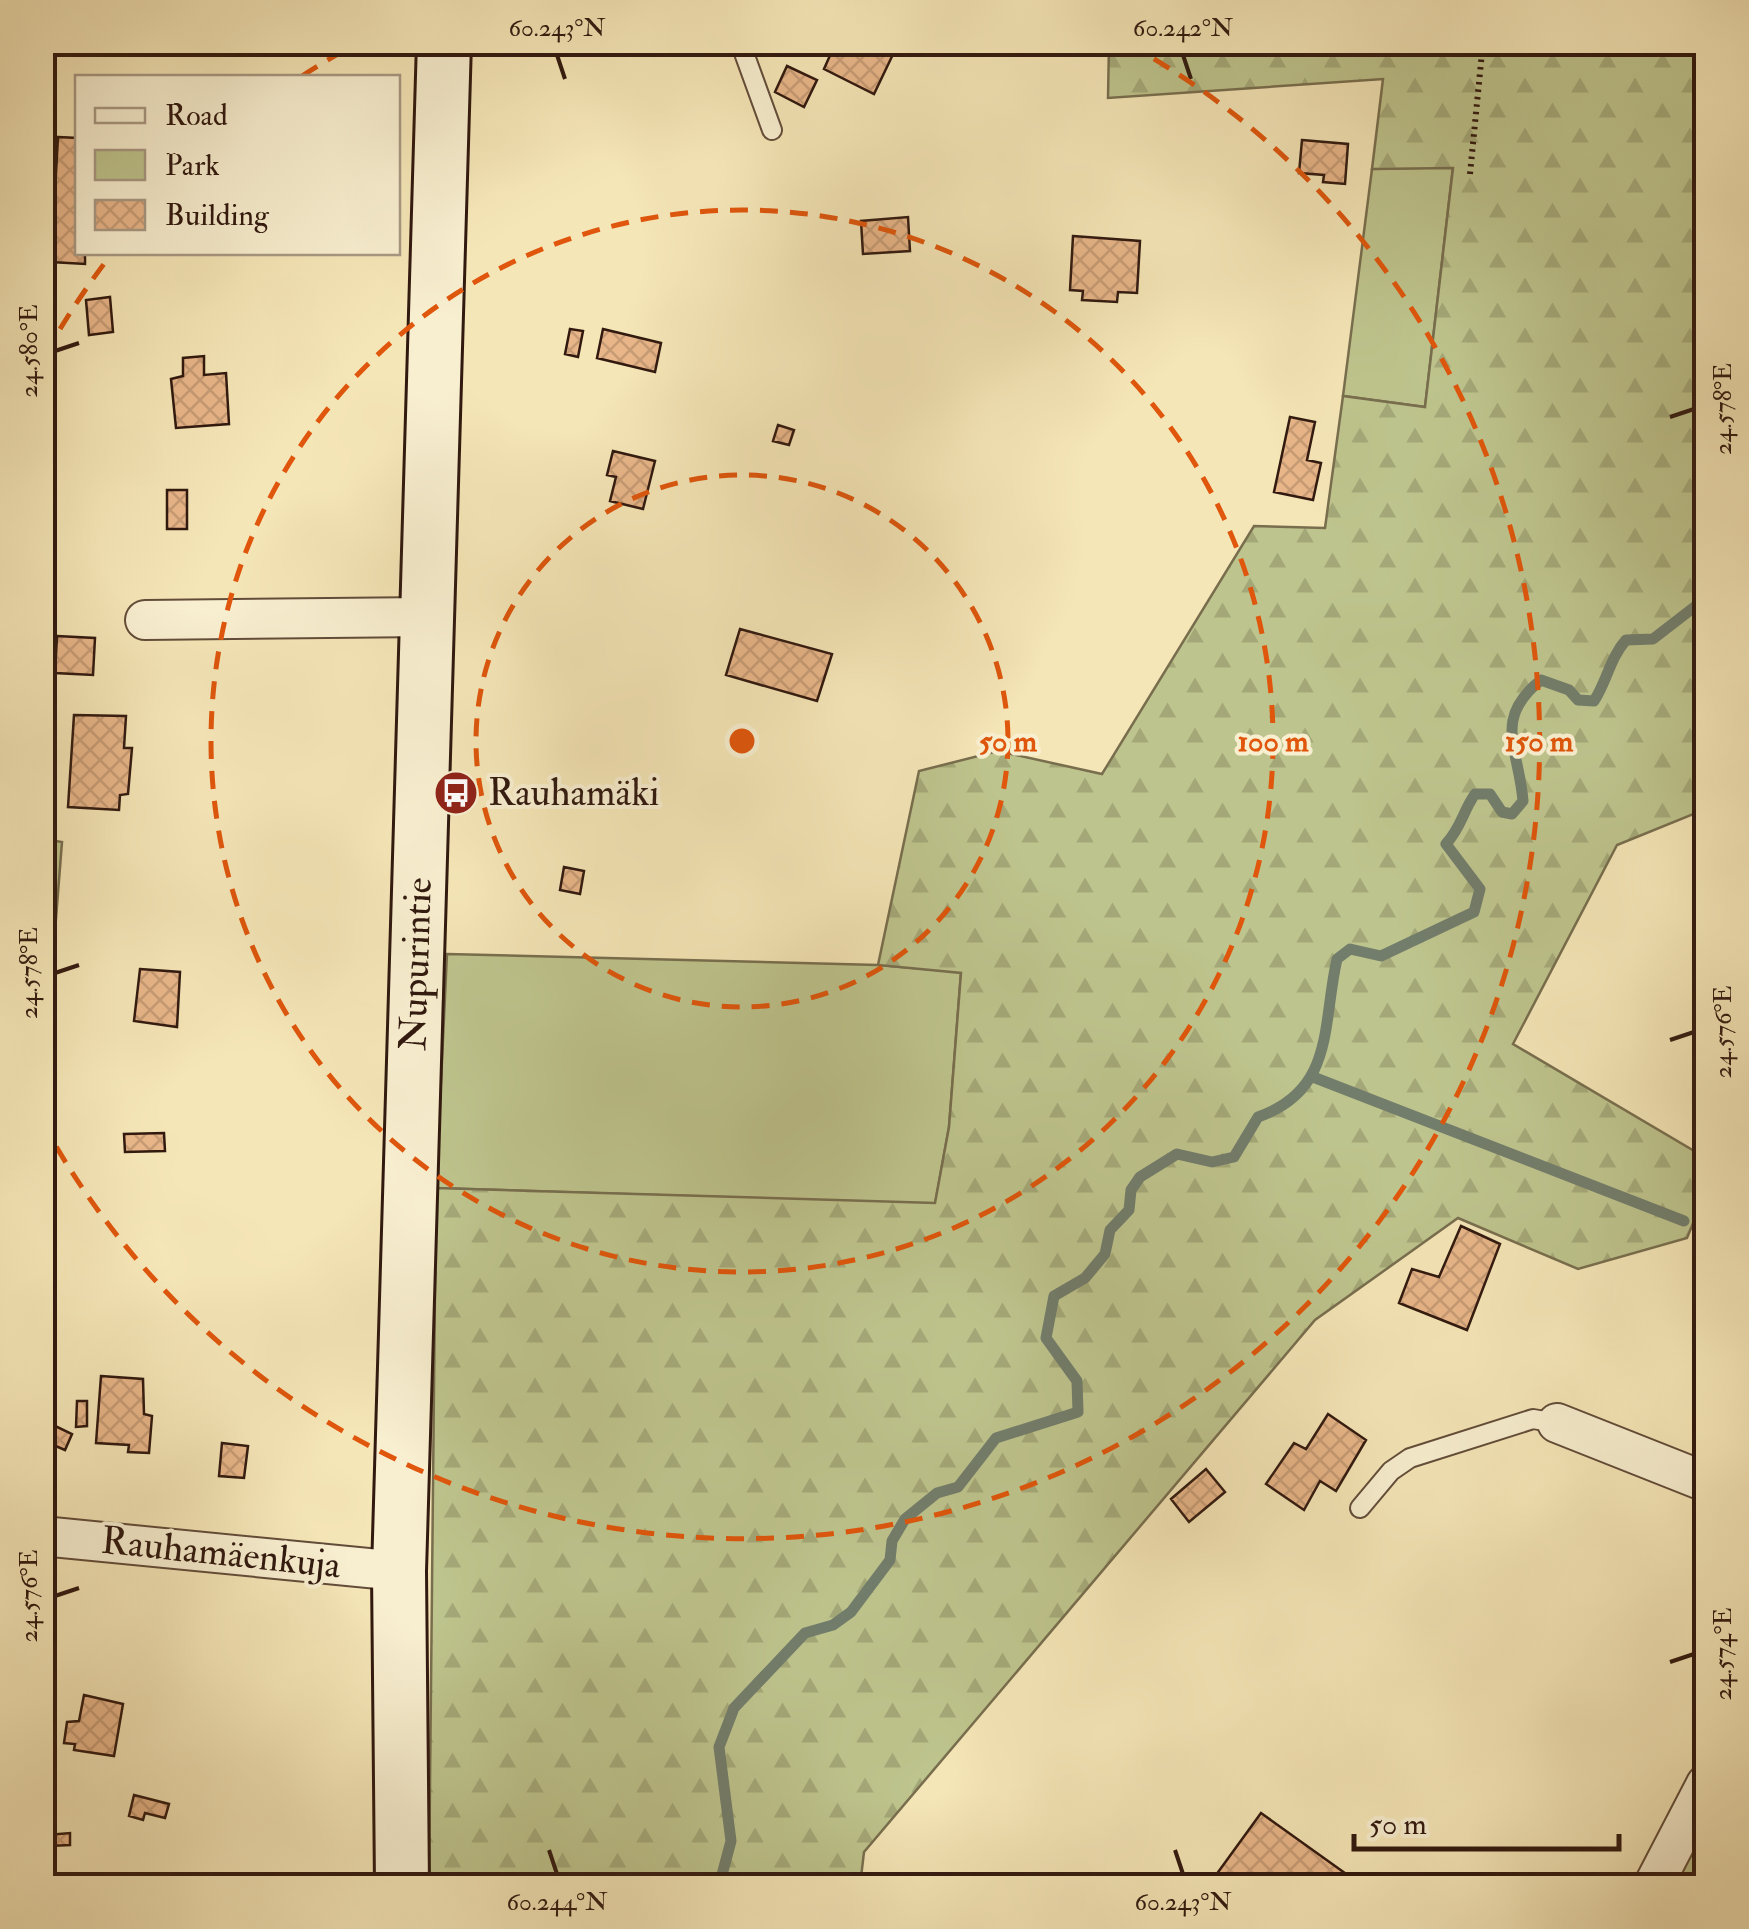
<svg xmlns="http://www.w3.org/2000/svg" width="1749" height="1929" viewBox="0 0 1749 1929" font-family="'IM FELL Double Pica',serif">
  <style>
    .green { fill: #bec48d; stroke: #786e4e; stroke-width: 2.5 }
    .forest { fill: url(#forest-firs); stroke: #786e4e; stroke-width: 2.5 }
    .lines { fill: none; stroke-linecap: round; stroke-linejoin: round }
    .stream { stroke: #727d6b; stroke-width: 11 }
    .building { fill: url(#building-cross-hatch); stroke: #31190f; stroke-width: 2.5 }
    .lane-casing { stroke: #624c39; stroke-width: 22 }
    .street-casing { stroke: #624c39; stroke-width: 42 }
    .secondary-casing { stroke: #31190f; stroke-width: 58 }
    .path { stroke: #31190f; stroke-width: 6; stroke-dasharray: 2.5 5; stroke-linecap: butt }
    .lane { stroke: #f8efd0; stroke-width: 18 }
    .street { stroke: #f8efd0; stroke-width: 38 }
    .secondary { stroke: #f8efd0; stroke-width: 52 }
    .ticks { fill: none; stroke: #31190f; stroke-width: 4 }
    .ring { fill: none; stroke: #df560c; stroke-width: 5; stroke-dasharray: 18 12 }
    .labels { text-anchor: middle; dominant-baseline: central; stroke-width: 8; stroke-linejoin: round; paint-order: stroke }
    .poi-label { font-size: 38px; fill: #31190f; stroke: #f8efd0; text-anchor: start }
    .street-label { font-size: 38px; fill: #31190f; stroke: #f8efd0 }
    .centre { fill: #df560c; stroke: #f8efd0; stroke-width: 5 }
    .ring-label { font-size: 30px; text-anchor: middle; font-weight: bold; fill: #df560c; stroke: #f8efd0; stroke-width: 8; stroke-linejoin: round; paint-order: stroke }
    .neatline { fill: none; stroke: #31190f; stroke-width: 4 }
    .ticks-label { font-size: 25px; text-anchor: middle; fill: #31190f }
  </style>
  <defs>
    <pattern id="forest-firs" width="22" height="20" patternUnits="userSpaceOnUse" patternTransform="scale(2.5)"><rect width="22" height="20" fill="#bec48d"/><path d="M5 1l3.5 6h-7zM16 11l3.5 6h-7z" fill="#a4a878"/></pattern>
    <pattern id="building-cross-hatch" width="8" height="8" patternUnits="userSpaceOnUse" patternTransform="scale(2.5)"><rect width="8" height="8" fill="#e8b689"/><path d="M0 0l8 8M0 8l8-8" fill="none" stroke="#c79c75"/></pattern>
  </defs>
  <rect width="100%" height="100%" fill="#f5e6b7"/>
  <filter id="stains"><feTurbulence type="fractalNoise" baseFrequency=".002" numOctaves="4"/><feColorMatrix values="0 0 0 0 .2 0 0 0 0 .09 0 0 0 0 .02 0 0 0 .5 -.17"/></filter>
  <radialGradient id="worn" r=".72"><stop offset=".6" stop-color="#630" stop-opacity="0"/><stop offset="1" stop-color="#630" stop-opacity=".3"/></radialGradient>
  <path class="green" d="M1453,167l-28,240 -82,-11 29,-227z
    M447,954l431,11 83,7 -12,155 -14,77 -499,-16z
    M1706,1819v67h-34z"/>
  <path class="forest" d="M1109,43h597v766l-89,36 -104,199 193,114v34l-19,46 -109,31 -120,-51 -143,102 -451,532 -4,34h-431l7,-698 499,15 14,-76 12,-154 -83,-8 41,-194 79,-20 104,23 152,-248 71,2 18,-132 82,11 28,-239 -81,1 11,-90 -275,19z
    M43,839l19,3 -12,153 -7,-1z"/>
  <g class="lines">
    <path class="stream" d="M1706,560l-3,18 3,10
      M1313,1077l371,144
      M719,1886l12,-45 -12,-94 15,-39 71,-75 28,-8 18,-13 39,-52 2,-19 13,-22 32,-26 21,-6 38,-49 82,-26 -1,-31 -31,-43 8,-42 31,-18 20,-24 5,-24 19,-20 2,-20 9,-13 37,-23 35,8 22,-5 24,-40c77,-27 64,-92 79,-158l13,-10 31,7 93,-44 6,-23 -34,-45c16,-18 16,-31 29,-50h15l12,18 10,2 11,-13c-4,-52 -31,-82 18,-121l28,10 9,10 16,1c13,-20 16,-43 32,-61l27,-1 53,-41"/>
  </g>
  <path class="building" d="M836,42l61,4 -23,48 -50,-25z
    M787,66l30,14 -13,27 -29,-15z
    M58,137l20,1v114h7v12l-34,-2z
    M1302,140l46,4 -3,40 -22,-2 1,-7 -25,-2z
    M908,217l2,34 -47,3 -2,-33z
    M1073,236l67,5 -3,52 -19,-1 -1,10 -35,-2 1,-9 -13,-1z
    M110,297l3,35 -24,3 -3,-35z
    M570,329l13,2 -5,26 -13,-3z
    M603,329l58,14 -6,29 -58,-14z
    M204,356v19l22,-2 3,51 -53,4 -5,-49 12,-3v-18z
    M1290,417l25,5 -8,38 14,3 -8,37 -39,-8z
    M778,425l16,5 -5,15 -16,-4z
    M613,451l42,10 -12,48 -33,-8 6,-24 -9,-2z
    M167,490h20v39h-20z
    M740,629l92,25 -15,47 -91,-26z
    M57,636l38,2 -2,37 -38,-2z
    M74,715l52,1 -2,32h8l-4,46 -8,1 -1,15 -51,-3z
    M564,867l20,4 -4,23 -20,-4z
    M140,969l40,3 -3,55 -43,-6z
    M164,1133l1,18 -40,1 -1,-18z
    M1461,1226l39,18 -33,86 -68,-27 13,-34 27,8z
    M101,1376l42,3 1,35 8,2 -3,37 -21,-1 1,-7 -33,-2z
    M77,1401h10v25l-11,1z
    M1328,1414l38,26 -30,51 -16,-10 -16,29 -38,-26 28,-41 12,6z
    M51,1424l21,10 -7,16 -21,-9z
    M222,1443l26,3 -4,32 -25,-2z
    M1206,1469l19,23 -36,30 -18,-23z
    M84,1695l39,9 -9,52 -40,-6 1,-6 -11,-1 3,-21 12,-1z
    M134,1795l35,9 -4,14 -20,-5 -2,7 -14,-4z
    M1261,1813l102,73h-155z
    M70,1833v12l-21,1 -1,-11z"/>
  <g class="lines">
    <defs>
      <path id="lane" d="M740,42l32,88
        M1360,1508l31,-37 19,-13 123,-39 24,4"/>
      <path id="street" d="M145,620l282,-3
        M1557,1423l149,59
        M42,1536l357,35
        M1653,1886l53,-102"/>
      <path id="secondary" d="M402,1886l-3,-315 45,-1529"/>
    </defs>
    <use href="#lane" class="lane-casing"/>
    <use href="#street" class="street-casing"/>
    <use href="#secondary" class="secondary-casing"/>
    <path class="path" d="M1470,174l13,-132"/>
    <use href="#lane" class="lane"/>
    <use href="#street" class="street"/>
    <use href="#secondary" class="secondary"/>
  </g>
  <path class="ticks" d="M557,55l8,24M1183,55l8,24M55,351l24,-8M1670,417l24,-8M55,973l24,-8M1670,1040l24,-8M55,1596l24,-8M1670,1662l24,-8M549,1850l8,24M1175,1850l8,24"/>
  <g class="ring">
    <circle cx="742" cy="741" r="266"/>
    <circle cx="742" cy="741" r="531"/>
    <path d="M45 355A797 797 0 0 1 110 256M302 76A797 797 0 0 1 356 44M1128 44A797 797 0 1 1 45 1127"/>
  </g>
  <defs>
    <symbol id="bus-disc" viewBox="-11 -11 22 22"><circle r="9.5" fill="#8f2418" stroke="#f8efd0"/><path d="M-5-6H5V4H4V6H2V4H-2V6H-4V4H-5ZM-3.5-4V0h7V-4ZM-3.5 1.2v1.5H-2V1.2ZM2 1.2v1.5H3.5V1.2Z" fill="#fff"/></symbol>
  </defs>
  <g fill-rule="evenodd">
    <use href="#bus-disc" x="431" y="768" width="50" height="50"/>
  </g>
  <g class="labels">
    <g class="poi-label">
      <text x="488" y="793">Rauhamäki</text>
    </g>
    <g class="street-label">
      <text transform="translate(416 964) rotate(-88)">Nupurintie</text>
      <text transform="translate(221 1553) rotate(6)">Rauhamäenkuja</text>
    </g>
  </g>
  <circle cx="742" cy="741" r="15" class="centre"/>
  <g class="ring-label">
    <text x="1008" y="751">50 m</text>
    <text x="1273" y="751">100 m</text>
    <text x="1539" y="751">150 m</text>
  </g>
  <rect width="1749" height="1929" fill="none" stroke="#f5e6b7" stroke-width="110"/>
  <rect x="75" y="75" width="325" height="180" fill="#f8efd0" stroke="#a89983" stroke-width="2.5"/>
  <rect x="95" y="108" width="50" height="15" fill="#f8efd0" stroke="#a89983" stroke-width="2.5"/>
  <text x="165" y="125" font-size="30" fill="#31190f">Road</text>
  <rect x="95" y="150" width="50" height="30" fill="#bec48d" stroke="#a89983" stroke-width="2.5"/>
  <text x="165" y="175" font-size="30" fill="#31190f">Park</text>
  <rect x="95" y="200" width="50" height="30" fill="url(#building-cross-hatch)" stroke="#a89983" stroke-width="2.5"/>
  <text x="165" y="225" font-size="30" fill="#31190f">Building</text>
  <path d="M1354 1834v15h265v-15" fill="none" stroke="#31190f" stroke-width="5"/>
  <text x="1369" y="1834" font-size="30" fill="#31190f" stroke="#f8efd0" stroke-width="8" paint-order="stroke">50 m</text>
  <rect x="55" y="55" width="1639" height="1819" class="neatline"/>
  <g class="ticks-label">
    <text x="557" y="36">60.243°N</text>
    <text x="1183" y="36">60.242°N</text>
    <text transform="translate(28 351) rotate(-90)" y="9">24.580°E</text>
    <text transform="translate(1722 409) rotate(-90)" y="9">24.578°E</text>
    <text transform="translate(28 973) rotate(-90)" y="9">24.578°E</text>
    <text transform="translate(1722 1032) rotate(-90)" y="9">24.576°E</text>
    <text transform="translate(28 1596) rotate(-90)" y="9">24.576°E</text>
    <text transform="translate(1722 1654) rotate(-90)" y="9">24.574°E</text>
    <text x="557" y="1910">60.244°N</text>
    <text x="1183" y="1910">60.243°N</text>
  </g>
  <rect width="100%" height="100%" filter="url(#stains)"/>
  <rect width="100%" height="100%" fill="url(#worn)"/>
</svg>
